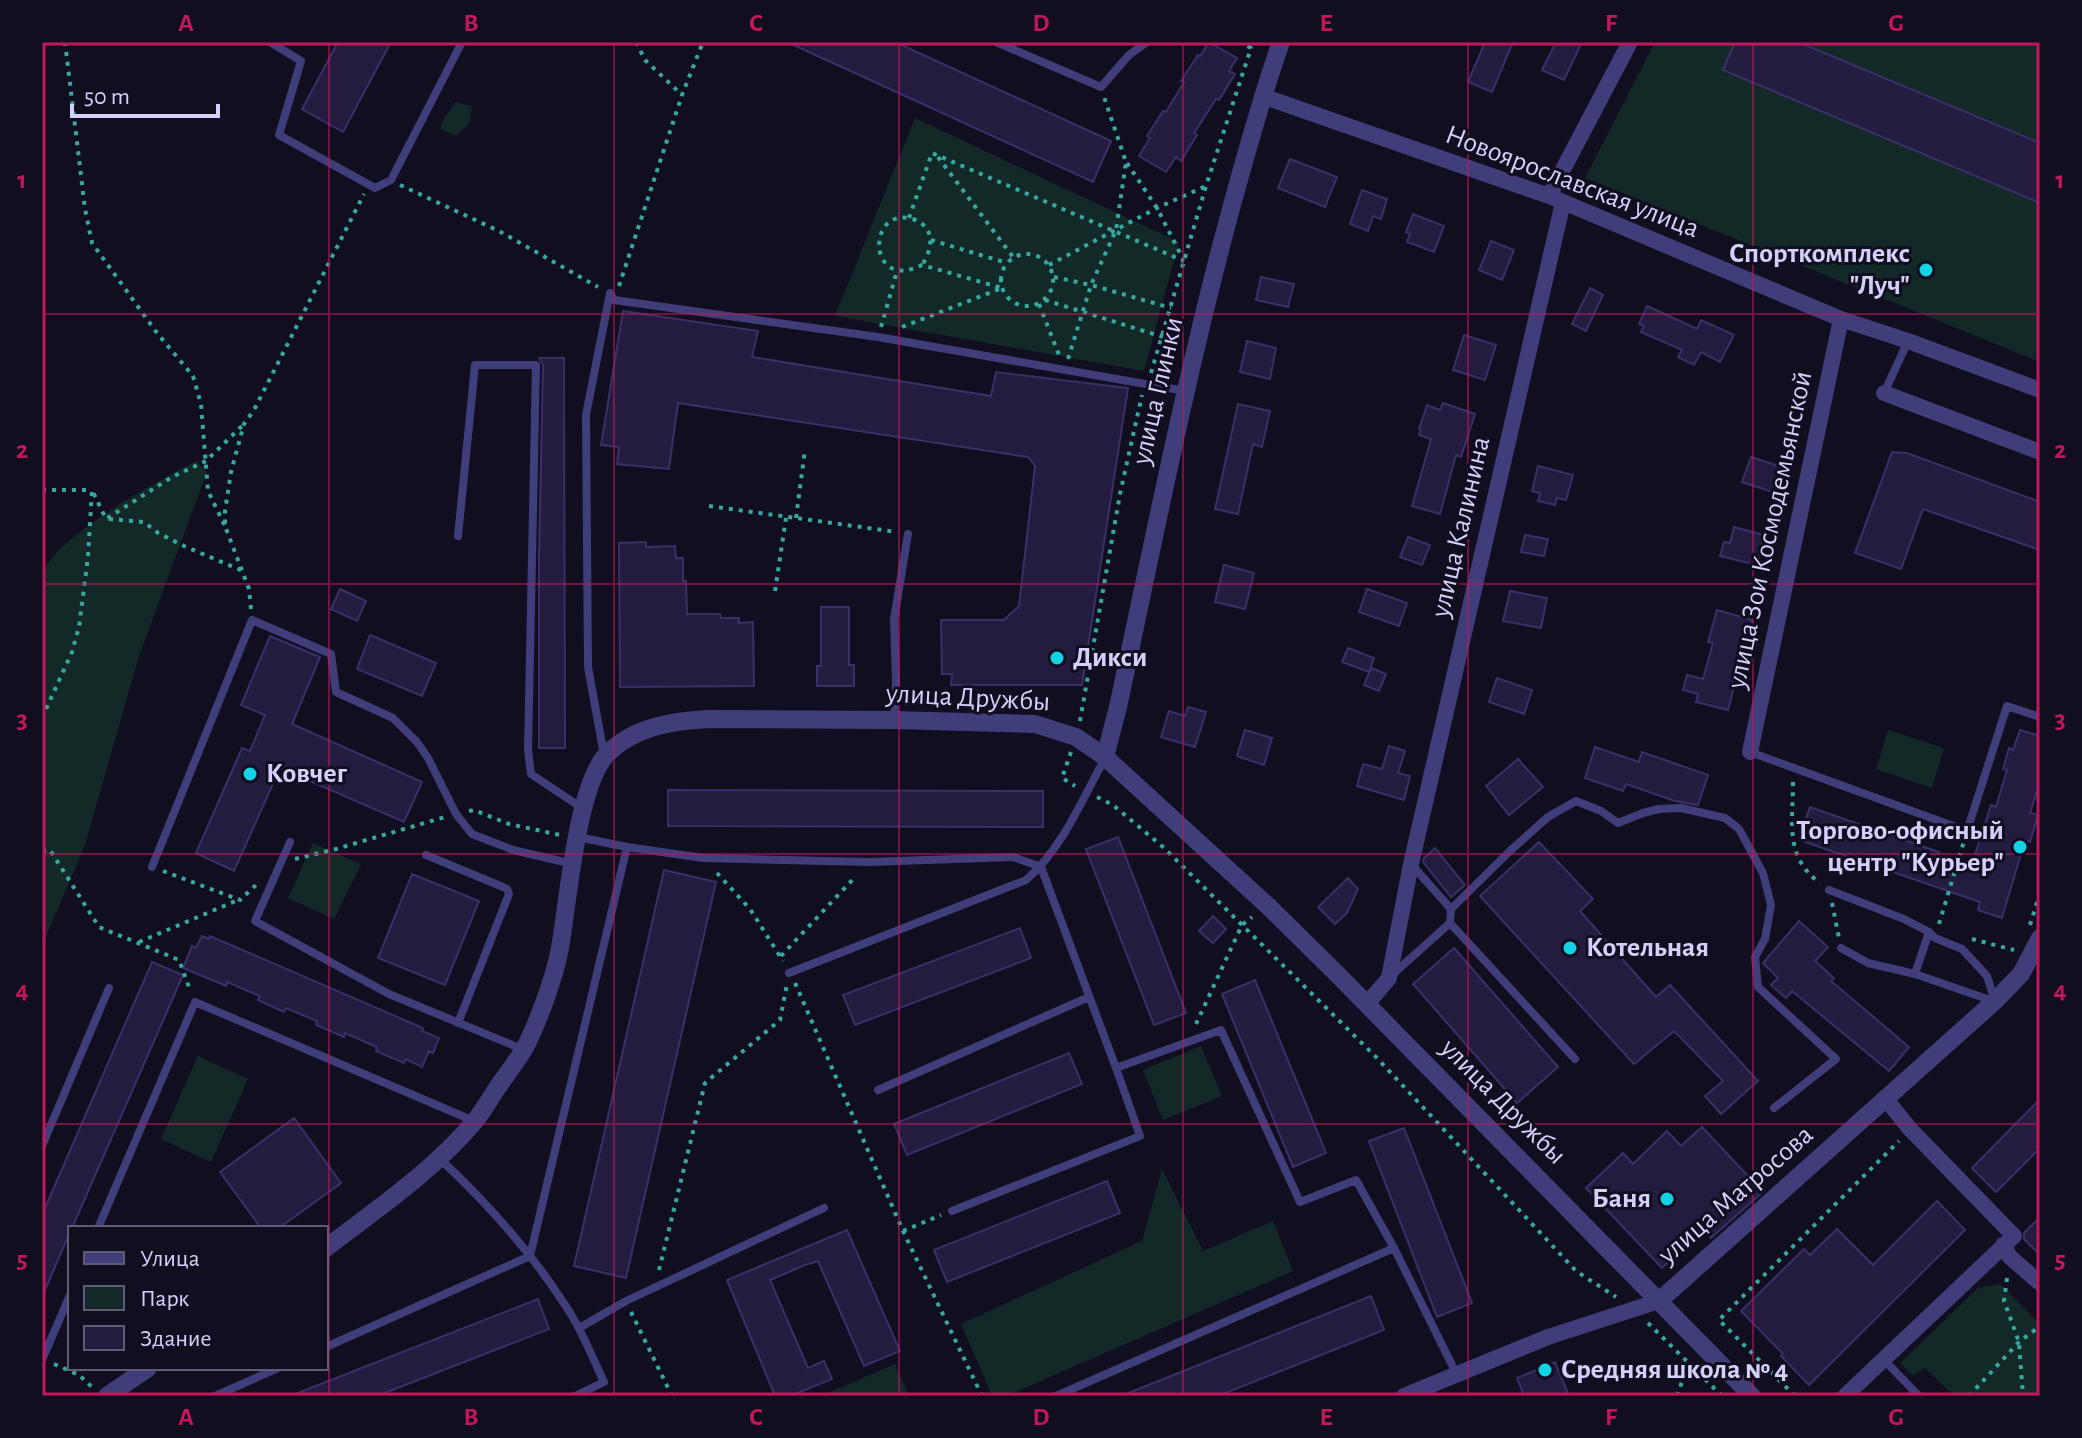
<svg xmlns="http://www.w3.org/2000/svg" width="2082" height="1438" viewBox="0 0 2082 1438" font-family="'Alegreya Sans',sans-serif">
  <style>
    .green { fill: #122927 }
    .building { fill: #231c3f; stroke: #3a3069; stroke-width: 2 }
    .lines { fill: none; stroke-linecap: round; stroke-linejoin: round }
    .path { stroke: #37a8a0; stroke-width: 4; stroke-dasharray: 4 6; stroke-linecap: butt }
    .service { stroke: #3f3d7a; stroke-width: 8 }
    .minor { stroke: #3f3d7a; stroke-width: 16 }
    .tertiary { stroke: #3f3d7a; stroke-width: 18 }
    .grid { fill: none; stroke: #c2185b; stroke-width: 2; stroke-opacity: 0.55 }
    .poi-dot { fill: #12d3e5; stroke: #110e1f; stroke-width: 3 }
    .labels { text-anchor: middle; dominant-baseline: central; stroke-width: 6; stroke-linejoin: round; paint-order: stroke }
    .street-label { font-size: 28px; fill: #d5d0fb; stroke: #110e1f }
    .poi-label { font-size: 28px; font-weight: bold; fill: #d5d0fb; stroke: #110e1f; text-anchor: start }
    .neatline { fill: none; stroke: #c2185b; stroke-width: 3 }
    .grid-label { font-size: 26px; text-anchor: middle; font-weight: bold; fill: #c2185b }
  </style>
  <rect width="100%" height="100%" fill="#110e1f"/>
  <path class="green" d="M1655,42h385v320l-455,-184z
    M455,102l17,4 -2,17 -14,13 -15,-7v-5z
    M915,118l264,124 -35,129 -309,-55z
    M196,461l11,11 -68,184 -54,189 -43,101v-374c13,-22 30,-34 50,-49 33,-24 68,-43 104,-62z
    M1888,730l56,18 -12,40 -56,-19z
    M313,843l48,21 -27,55 -46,-21z
    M1201,1046l21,50 -59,24 -20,-50z
    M198,1056l50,23 -37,83 -50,-23z
    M1162,1169l41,82 70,-30 20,50 -287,125h-14l-31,-72 181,-83z
    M2000,1284l40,40v72h-86l-29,-28 -12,8 -13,-13 78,-75z
    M895,1364l14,32h-88z"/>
  <path class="building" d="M338,42h53l-48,90 -41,-23z
    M787,42h108l216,99 -18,41z
    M1209,42l28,16 -8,13 6,3 -16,26 -3,-1 -22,34 3,2 -16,26 -5,-4 -10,15 -27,-16 11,-18 -3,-2 16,-25 3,1 18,-30 -3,-1 17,-26 2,1z
    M1485,42h28l-21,50 -24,-10z
    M1556,42h26l-18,38 -22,-10z
    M1735,42h63l242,101v60l-317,-133z
    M1290,159l47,18 -12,30 -47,-19z
    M1362,190l25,9 -6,20 -8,-3 -5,15 -18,-7z
    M1413,214l31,12 -10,26 -27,-10 3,-8 -4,-2z
    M1491,241l23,9 -12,30 -23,-10z
    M1261,277l33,7 -6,23 -32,-7z
    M1590,288l13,7 -17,36 -14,-7z
    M1647,306l50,23 4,-9 33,15 -14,27 -19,-10 -7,13 -16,-8 4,-7 -41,-18 3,-6 -5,-2z
    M623,311l135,20 -6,26 239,39 5,-24 132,16 -46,297h-131l1,-11h-10l-1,-54h63l15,-14 16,-140 -7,-9 -350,-54 -9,66 -52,-5 2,-17 -18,-2z
    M1464,335l32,10 -11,35 -32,-10z
    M1247,341l29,7 -6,31 -30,-7z
    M564,358l1,390h-26v-189l4,-194 -4,-7z
    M1443,403l32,11 -14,43 -5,-2 -16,59 -28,-8 19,-67 -12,-4 2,-5 -2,-1 8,-24 13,5z
    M1238,404l32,7 -8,36 -9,-3 -15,70 -23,-5z
    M1892,452l15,1 133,49v48l-117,-41 -22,60 -46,-16z
    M1751,457l34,11 -9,25 -34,-11z
    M1538,466l35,9 -7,25 -9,-2 -2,7 -17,-4 2,-8 -8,-2z
    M1734,527l30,8 -7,30 -37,-9 4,-14 6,1z
    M1525,535l23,4 -4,17 -23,-4z
    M1408,537l22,8 -8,20 -22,-8z
    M646,542v5l29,-1 1,12h7v23h3l1,33h33l1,4h18v5l14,-1 1,64 -134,1 -1,-144z
    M1224,565l30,8 -9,36 -30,-7z
    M340,589l26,12 -9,20 -26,-12z
    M1367,589l40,14 -8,23 -40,-14z
    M1510,591l37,7 -6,30 -38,-7z
    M821,607h28v58h5v21h-37v-20h4z
    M1717,610l35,10 -24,90 -32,-8 2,-8 -15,-4 4,-15 16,4 10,-36 -5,-1z
    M370,635l66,28 -14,33 -65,-27z
    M270,636l50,21 -28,67 130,58 -18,40 -124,-54 -46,103 -38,-18 46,-105 8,3 15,-36 -24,-10z
    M1348,648l26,10 -5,14 -27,-10z
    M1371,668l15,6 -7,17 -15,-6z
    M1497,678l35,12 -8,24 -35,-12z
    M1188,707l18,5 -11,35 -34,-10 8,-26 16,5z
    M1245,730l27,8 -8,27 -27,-9z
    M2020,730l20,6v46l-10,31 8,2 -8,27 -5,-2 -23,78 -24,-8 2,-8 -181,-62 11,-33 129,45 -1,5 33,10 20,-62 5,2 11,-37 -4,-1 6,-21 4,2z
    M1389,746l16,5 -7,22 12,3 -6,24 -47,-14 6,-22 19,5z
    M1595,747l44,15 3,-10 66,23 -10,30 -23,-4 -49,-17 -3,7 -38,-13z
    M1518,759l25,28 -34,28 -23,-29z
    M668,790l375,1v36l-375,-1z
    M1118,837l68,176 -32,12 -68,-176z
    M1539,842l54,57 -13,12 76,86 14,-12 88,96 -37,33 -16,-18 18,-15 -49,-50 -40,33 -154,-168z
    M1435,848l30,37 -14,12 -28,-35 1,-4z
    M664,870l52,12 -90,396 -52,-12z
    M412,874l67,27 -34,84 -67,-27z
    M1348,878l10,11 -11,24 -12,11 -17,-17z
    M1213,916l13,13 -13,14 -14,-12z
    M1799,921l29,26 -13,14 19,17 -3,3 78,66 -20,24 -97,-80 -6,7 -15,-13 7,-7 -15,-15z
    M1020,928l11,30 -176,67 -12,-30z
    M202,936l7,3 1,-3 213,92 -1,3 17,7 -6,15 -4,-2 -7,16 -16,-8 -2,4 -28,-12 1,-4 -32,-14 -1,4 -28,-12 1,-4 -31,-13 -2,4 -26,-12 2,-4 -33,-14 -1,4 -43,-18 9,-22 4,2z
    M1454,948l104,119 -41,36 -104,-119z
    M152,962l31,13 -111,253h-2v4l-28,65v-82z
    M1255,980l71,173 -33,14 -71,-173z
    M1069,1053l13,31 -175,71 -13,-31z
    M2040,1099v49l-44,44 -24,-24z
    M294,1118l47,65 -62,45h-18l-41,-56z
    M1702,1127l61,65 -52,46 -9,-9 -40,39 -76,-80 37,-35 10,11 34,-33 14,15z
    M1404,1128l68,175 -35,14 -68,-176z
    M1107,1181l13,32 -173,69 -13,-32z
    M1937,1201l28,29 -156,155 -28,-29 2,-2 -42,-43 63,-62 6,6 27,-26 36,36z
    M2040,1217v38l-16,-16v-6z
    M847,1230l53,121 -36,15 -46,-105 -13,4 -35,15 38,88 16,-7 8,18 -42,17h-15l-48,-116z
    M1371,1296l13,34 -166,66h-97z
    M538,1299l11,30 -172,67h-87z
    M1555,1362l14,34h-45l-7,-18z"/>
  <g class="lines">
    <path class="path" d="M65,42l20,167 7,34 65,90 36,43 8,28 7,87 17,35
      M636,42l9,18 37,35
      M938,157l75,100
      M1127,163l30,45 26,51
      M400,185l99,46 99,56
      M909,218l23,-65 252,108
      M931,240l76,23
      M1001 280a26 26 0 1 1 52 0a26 26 0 1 1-52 0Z
      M1049,265l108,-57 49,-22
      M1054,277l37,8 80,23
      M619,286l63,-191 21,-53
      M1045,300l118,37
      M1039,304l20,51
      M881,327l16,-56
      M902,327l100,-39 -80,-23c-55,28 -56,-60 -9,-46 23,8 20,30 9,46
      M1068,359l23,-74 25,-55 10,-68 -22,-65
      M1151,373l55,-187 45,-138 -12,-6
      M42,490h50
      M709,506l188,26
      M796,518l9,-68
      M109,519l35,3 14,11 26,13 59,25
      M775,591l11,-73
      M251,609l-2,-20 -24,-63v-15l6,-39 13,-48 10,-14 110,-216
      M42,718l30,-66 7,-25 9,-70 4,-67 14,29 66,-42 34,-16 36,-35
      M1080,721l40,-227 22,-99
      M1071,752l-9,26 13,8
      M1793,782c0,40 -9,75 27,101
      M1097,797l16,8 50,42 214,211 199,213 40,26
      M469,811l5,-1 35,14 51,11
      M42,851l8,-1 49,77 80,33 11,30
      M295,859l41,-10 109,-32
      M163,871l77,29 16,-15
      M717,873l33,36 33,52
      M1832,903l7,35
      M1939,924l25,-83
      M2030,925l10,-32
      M1972,939l42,11
      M139,942l99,-42
      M781,956l75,-80
      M795,983l108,248 79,165
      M1196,1024l46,-99 10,-8
      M903,1231l38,-16
      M659,1270l46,-187 75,-63 7,-36
      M2007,1278l-3,23 15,41 4,54
      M631,1312l41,84
      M1648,1323l74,73
      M54,1364l25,11 15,14
      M1677,1396l11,-32
      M1795,1396l-76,-76 180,-179
      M1969,1396l50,-54 21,-16"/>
    <path class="service" d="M270,42l31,19 -22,74 96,53 16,-8 71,-138
      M996,42l105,45 28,-32 18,-13
      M1884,393l24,-52
      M458,536l17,-171h61l-8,385 3,24 51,34
      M894,720l2,-38 -2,-63 14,-85
      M1750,752l217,79 40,-125 33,11
      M604,755l-16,-88 -2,-252 24,-122 4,7 264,37 307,54
      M290,842l-35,79 134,73 133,55
      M627,847l76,11 166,4 144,-5 28,10 75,201 105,-38 79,172 56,-22 38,68
      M426,855l77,32 4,2 2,5 -51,129
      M1411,864l40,45
      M152,867l100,-247 79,34 5,38 57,26 24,24 11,16 28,56 16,20 41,16 60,14
      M1829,890l75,29 25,13 -14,42 78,27
      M1450,923l125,136
      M1929,932l6,6 27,11 25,27 8,25
      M1841,948l27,15 47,11
      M789,973l237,-93c36,-31 56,-80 79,-122
      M1392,975l58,-52 1,-14 59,-58 38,-34 28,-16 25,10 17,12 25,-10 16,-4 22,-1 44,10 14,11 24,44 8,32 -6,34 -10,18 3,30 78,72 -62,49
      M878,1090l211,-93
      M42,1146l67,-158
      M439,1158c45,42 88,89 122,141 18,25 30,55 43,83l-29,14
      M952,1211l188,-75 -24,-68
      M98,1228l97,-226 279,119
      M579,1328l47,-27 198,-93
      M326,1347l204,-91 97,-409 -49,-10
      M42,1360l28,-65
      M1884,1360l35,36
      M215,1396l63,-28
      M1056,1396l338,-148 62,125"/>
    <path class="minor" d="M1262,96l287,100 292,123 67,22 132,49
      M1549,196l81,-154
      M1884,393l156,59
      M1750,752l91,-433
      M1367,1004l22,-26 22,-114 152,-662
      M2003,1245l7,12 30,26
      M1404,1396l144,-59 111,-36
      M1845,1396l169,-160 -104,-107 -25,-31"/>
    <path class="tertiary" d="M1105,757l13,-50c36,-168 69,-337 114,-502 15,-55 30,-109 49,-163
      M326,1248c51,-39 107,-77 149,-127 7,-9 14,-20 20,-30 9,-13 19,-26 28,-40 14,-25 32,-75 37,-103 8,-46 17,-163 47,-194 27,-27 64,-33 101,-35l186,1 141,4 41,13 29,20 162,148 72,71 413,420
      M1659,1301l336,-300 26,-27 19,-36
      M107,1396l41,-28"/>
  </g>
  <path class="grid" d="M329,42v1354M614,42v1354M899,42v1354M1183,42v1354M1468,42v1354M1753,42v1354M42,314h1998M42,584h1998M42,854h1998M42,1124h1998"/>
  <g class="poi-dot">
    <circle cx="1926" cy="270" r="8"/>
    <circle cx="1057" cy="658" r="8"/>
    <circle cx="250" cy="774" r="8"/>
    <circle cx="2020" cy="847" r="8"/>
    <circle cx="1570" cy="948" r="8"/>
    <circle cx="1667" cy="1199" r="8"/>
    <circle cx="1545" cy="1370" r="8"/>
  </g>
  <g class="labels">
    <g class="street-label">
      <text transform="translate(1572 182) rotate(21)">Новоярославская улица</text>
      <text transform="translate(1158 391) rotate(-77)">улица Глинки</text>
      <text transform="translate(1461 527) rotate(-77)">улица Калинина</text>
      <text transform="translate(1770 530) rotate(-78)">улица Зои Космодемьянской</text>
      <text transform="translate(968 698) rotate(3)">улица Дружбы</text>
      <text transform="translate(1503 1102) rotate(45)">улица Дружбы</text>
      <text transform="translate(1736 1195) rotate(-41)">улица Матросова</text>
    </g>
    <g class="poi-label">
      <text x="1910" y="254" text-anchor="end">Спорткомплекс<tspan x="1910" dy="32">"Луч"</tspan></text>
      <text x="1073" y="658">Дикси</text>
      <text x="266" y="774">Ковчег</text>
      <text x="2004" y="831" text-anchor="end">Торгово-офисный<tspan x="2004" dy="32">центр "Курьер"</tspan></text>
      <text x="1586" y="948">Котельная</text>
      <text x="1651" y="1199" text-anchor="end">Баня</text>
      <text x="1561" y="1370">Средняя школа № 4</text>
    </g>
  </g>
  <rect width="2082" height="1438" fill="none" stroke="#110e1f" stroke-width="88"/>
  <rect x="68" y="1226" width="260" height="144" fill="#110e1f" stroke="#5f5c77" stroke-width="2"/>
  <rect x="84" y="1252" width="40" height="12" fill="#3f3d7a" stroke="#5f5c77" stroke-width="2"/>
  <text x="140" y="1266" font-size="24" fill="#d5d0fb">Улица</text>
  <rect x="84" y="1286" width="40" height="24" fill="#122927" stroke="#5f5c77" stroke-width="2"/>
  <text x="140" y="1306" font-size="24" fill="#d5d0fb">Парк</text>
  <rect x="84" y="1326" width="40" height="24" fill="#231c3f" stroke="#5f5c77" stroke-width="2"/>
  <text x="140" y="1346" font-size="24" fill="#d5d0fb">Здание</text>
  <path d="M72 104v12h146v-12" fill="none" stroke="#d5d0fb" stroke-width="4"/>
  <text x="84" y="104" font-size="24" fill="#d5d0fb" stroke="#110e1f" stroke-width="6" paint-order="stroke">50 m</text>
  <rect x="44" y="44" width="1994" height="1350" class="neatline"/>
  <g class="grid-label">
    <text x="186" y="31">A</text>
    <text x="471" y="31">B</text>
    <text x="756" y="31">C</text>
    <text x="1041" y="31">D</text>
    <text x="1326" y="31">E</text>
    <text x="1611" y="31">F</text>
    <text x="1896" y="31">G</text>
    <text x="22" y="188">1</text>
    <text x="2060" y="188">1</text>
    <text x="22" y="458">2</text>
    <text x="2060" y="458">2</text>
    <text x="22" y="728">3</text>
    <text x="2060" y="728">3</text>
    <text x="22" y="998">4</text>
    <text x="2060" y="998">4</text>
    <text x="22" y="1268">5</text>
    <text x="2060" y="1268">5</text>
    <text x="186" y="1425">A</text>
    <text x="471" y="1425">B</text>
    <text x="756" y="1425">C</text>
    <text x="1041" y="1425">D</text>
    <text x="1326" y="1425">E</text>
    <text x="1611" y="1425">F</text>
    <text x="1896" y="1425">G</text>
  </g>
</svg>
